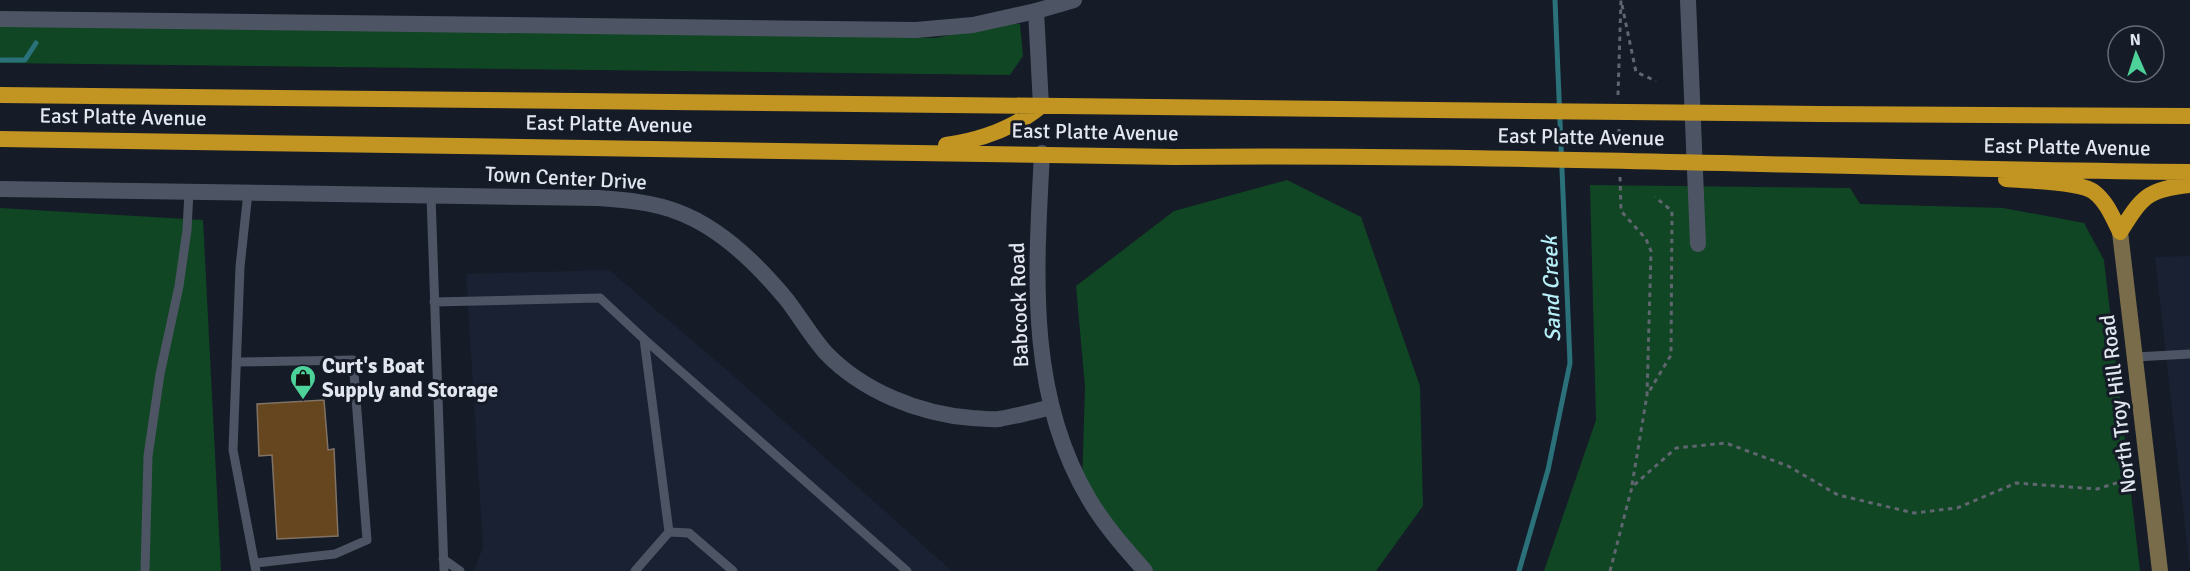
<svg xmlns="http://www.w3.org/2000/svg" width="2190" height="571" viewBox="0 0 2190 571" font-family="Signika,sans-serif">
  <style>
    .built { fill: #192133 }
    .green { fill: #104623 }
    .lines { fill: none; stroke-linecap: round; stroke-linejoin: round }
    .stream { stroke: #2b717a; stroke-width: 5 }
    .building { fill: #65461e; stroke: #807365; stroke-width: 1.5 }
    .path { stroke: #606670; stroke-width: 3; stroke-dasharray: 4.5 4.5; stroke-linecap: butt }
    .service { stroke: #4d5463; stroke-width: 9 }
    .minor { stroke: #4d5463; stroke-width: 16 }
    .tertiary { stroke: #4d5463; stroke-width: 16 }
    .secondary { stroke: #796c4a; stroke-width: 16 }
    .trunk { stroke: #c29422; stroke-width: 16 }
    .labels { text-anchor: middle; dominant-baseline: central; stroke-width: 6; stroke-linejoin: round; paint-order: stroke }
    .street-label { font-size: 21px; fill: #e2e6ef; stroke: #151b27 }
    .poi-label { font-size: 21px; font-weight: bold; fill: #e2e6ef; stroke: #151b27; text-anchor: start }
    .water-label { font-size: 22px; font-style: italic; fill: #b6eff7; stroke: #151b27 }
  </style>
  <rect width="100%" height="100%" fill="#151b27"/>
  <path class="built" d="M2190,256v314l-35,-313z
    M609,270l111,94 232,207h-478l9,-24 -17,-273z"/>
  <path class="green" d="M0,24l631,2 304,12 72,-14h13l3,32 -13,19 -1010,-12z
    M1287,180l74,37 59,169 3,120 -47,65h-230l-64,-86 3,-98 -9,-101 98,-75z
    M1590,185l260,3 10,16 143,4 81,15 20,37 36,311h-596l52,-151z
    M0,208l203,12 18,351h-221z"/>
  <g class="lines">
    <path class="stream" d="M0,60h25l11,-17
      M1519,571l29,-101 22,-107 -15,-363"/>
  </g>
  <path class="building" d="M324,400l4,50 6,-1 4,87 -61,3 -5,-84 -13,1 -2,-52z"/>
  <g class="lines">
    <path class="path" d="M1622,5l14,67 20,9
      M1618,95l3,-95
      M1619,129v14
      M1620,177l1,34 25,28 5,12 -4,144 24,-40 1,-144 -17,-14
      M1632,485l15,-90
      M1610,571l22,-84 44,-39 50,-5 62,23 50,29 76,18 43,-5 59,-25 81,6 36,-11"/>
    <path class="service" d="M248,192l-8,75 -7,183 23,121
      M431,196l13,375
      M434,302l166,-4 44,41
      M2135,357l55,-3
      M236,362l117,-2 14,180 -32,14 -79,9
      M669,532l-25,-193 263,232
      M443,559l17,12
      M145,571l3,-115 12,-82 19,-88 8,-56 2,-39
      M635,571l34,-39 20,1 44,38"/>
    <path class="minor" d="M0,19l916,11 57,-5 63,-14
      M1042,153c-6,118 -16,240 47,346 16,27 36,49 56,72
      M0,189l598,9c27,2 55,4 80,14 43,16 81,54 109,88 13,17 24,36 38,52 37,39 94,62 147,66 8,0 18,2 27,1 18,-3 36,-8 53,-12"/>
    <path class="tertiary" d="M1688,0l10,244
      M1041,106l-5,-95 38,-11"/>
    <path class="secondary" d="M2120,232l40,339"/>
    <path class="trunk" d="M0,95l1818,19 372,2
      M0,139l1175,18c338,-3 677,12 1015,15
      M946,145c35,-5 67,-16 95,-39
      M2006,179c21,2 74,2 88,13 13,10 19,26 26,40 22,-35 27,-43 70,-47"/>
  </g>
  <defs>
    <symbol id="shop-pin" viewBox="-11 -11 22 30"><path d="M0 17L-7.5 6A9.5 9.5 0 1 1 7.5 6Z" fill="#4dd39a" stroke="#151b27"/><path d="M-5-2.5h2.3a2.7 3.5 0 0 1 5.4 0H5L5.5 6h-11ZM-1.5-2.5h3a1.5 2.3 0 0 0-3 0Z" fill="#111"/></symbol>
  </defs>
  <g fill-rule="evenodd">
    <use href="#shop-pin" x="288" y="363" width="30" height="40"/>
  </g>
  <g class="labels">
    <g class="street-label">
      <text transform="translate(123 117) rotate(1)">East Platte Avenue</text>
      <text transform="translate(609 124) rotate(1)">East Platte Avenue</text>
      <text transform="translate(1095 132) rotate(1)">East Platte Avenue</text>
      <text transform="translate(1581 137) rotate(1)">East Platte Avenue</text>
      <text transform="translate(2067 147) rotate(1)">East Platte Avenue</text>
      <text transform="translate(566 178) rotate(3)">Town Center Drive</text>
      <text transform="translate(1019 305) rotate(-92)">Babcock Road</text>
      <text transform="translate(2118 404) rotate(-97)">North Troy Hill Road</text>
    </g>
    <g class="poi-label">
      <text x="322" y="366">Curt's Boat<tspan x="322" dy="24">Supply and Storage</tspan></text>
    </g>
    <g class="water-label">
      <text transform="translate(1551 289) rotate(-92)">Sand Creek</text>
    </g>
  </g>
  <g transform="translate(2136 54) rotate(357)"><circle r="28" fill="#151b27" stroke="#676c77" stroke-width="1.5"/>
  <path d="M0-4.5L10 22L0 15L-10 22Z" fill="#4dd39a"/>
  <text y="-9" font-size="16" font-weight="bold" text-anchor="middle" fill="#e2e6ef">N</text>
  </g>
</svg>
